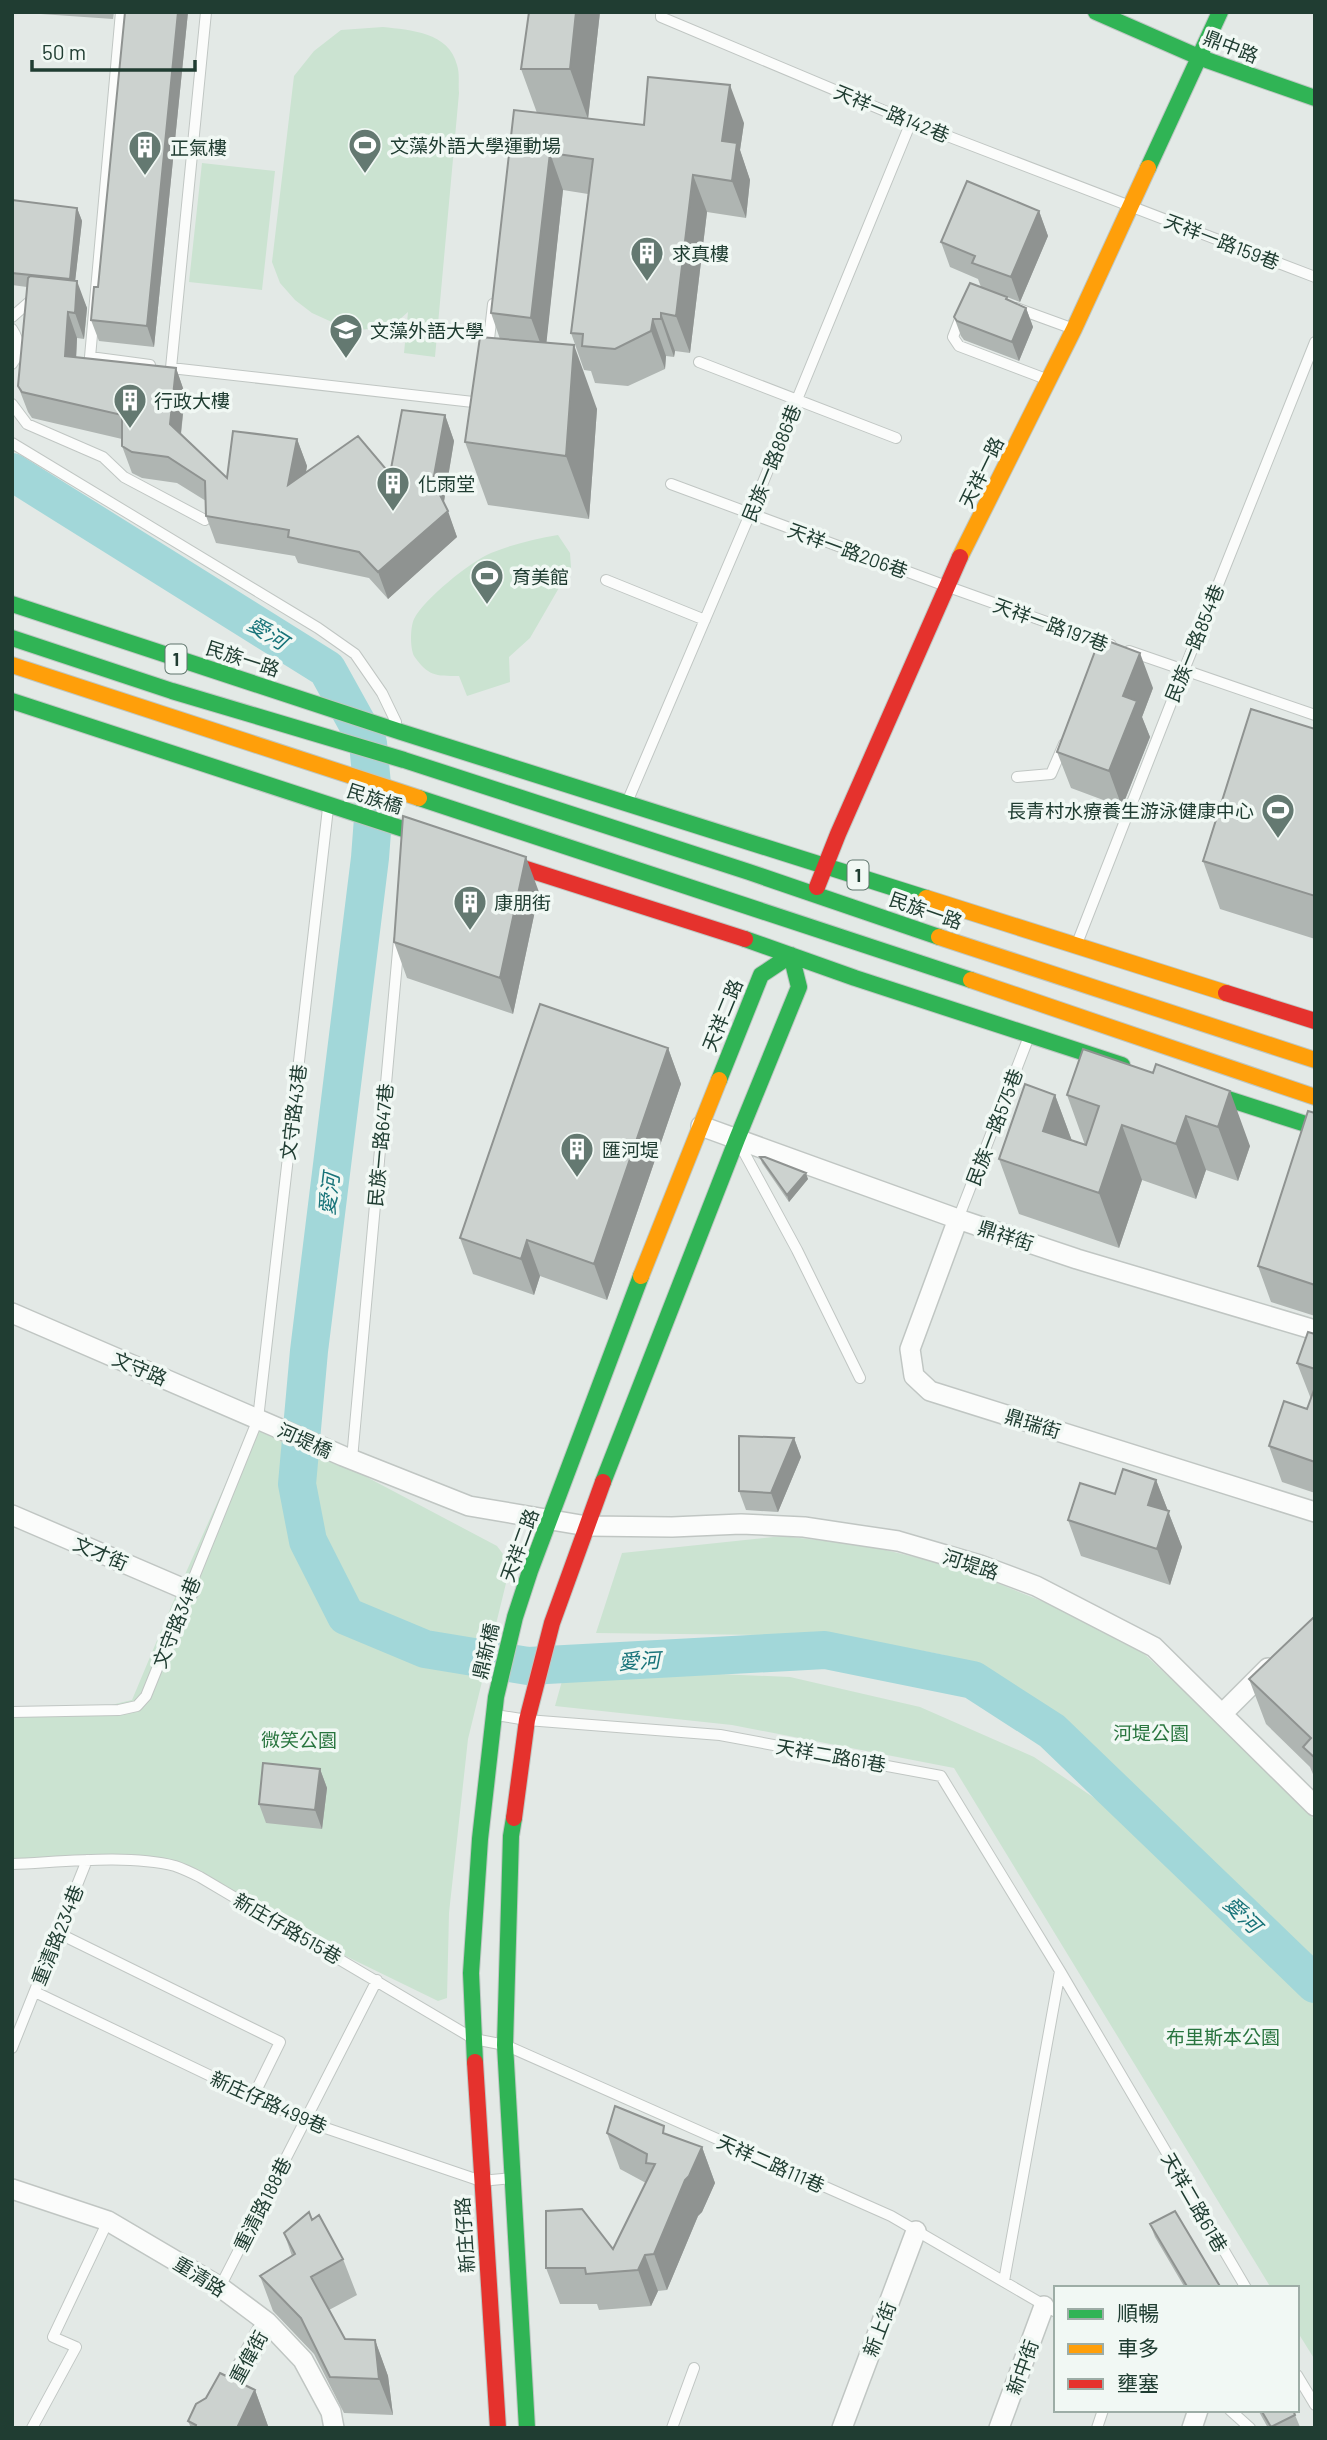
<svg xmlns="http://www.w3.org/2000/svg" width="1327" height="2440" viewBox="0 0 1327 2440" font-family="Barlow,'Noto Sans TC',sans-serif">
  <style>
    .green { fill: #cbe3d1 }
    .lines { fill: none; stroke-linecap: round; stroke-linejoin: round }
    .river { stroke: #a2d7d9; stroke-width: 38 }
    .lane-casing { stroke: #c0c6c3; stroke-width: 12 }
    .street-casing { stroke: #c0c6c3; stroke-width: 22 }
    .fast-casing { stroke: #bec7c3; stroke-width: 18 }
    .slow-casing { stroke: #bec7c3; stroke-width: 18 }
    .jam-casing { stroke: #bec7c3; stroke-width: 18 }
    .lane { stroke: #fbfcfb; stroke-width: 10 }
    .street { stroke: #fbfcfb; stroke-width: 19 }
    .fast { stroke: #30b455; stroke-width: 16 }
    .slow { stroke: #ff9f0a; stroke-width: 16 }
    .jam { stroke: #e5322d; stroke-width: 16 }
    .wall { fill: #afb5b2 }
    .shaded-wall { fill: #8f9391 }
    .building { fill: #ccd2cf; stroke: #8f9391; stroke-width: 2 }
    .labels { text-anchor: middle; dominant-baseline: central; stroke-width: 7; stroke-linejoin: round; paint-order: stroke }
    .shield { fill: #f1f8f4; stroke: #5f756c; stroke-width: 2 }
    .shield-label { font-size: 18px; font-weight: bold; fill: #203d32 }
    .street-label { font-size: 19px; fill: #203d32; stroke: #f1f8f4 }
    .poi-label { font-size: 19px; fill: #203d32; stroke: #f1f8f4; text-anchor: start }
    .park-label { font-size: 19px; fill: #29753f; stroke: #f1f8f4 }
    .water-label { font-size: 21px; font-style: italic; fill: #19747a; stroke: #f1f8f4 }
  </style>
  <rect width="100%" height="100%" fill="#e3e9e6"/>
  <path class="green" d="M383,27c27,3 66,5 74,38 3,9 1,20 2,28l-24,264 -31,-4 4,-41 -16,14 -32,4 -26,-7 -22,-10 -17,-13 -15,-17 -8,-21 22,-186 20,-25 27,-21z
    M202,163l73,8 -13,119 -73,-8z
    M558,535l12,18 1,14 -41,71 -21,19 1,25 -43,14 -8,-20c-24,0 -31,0 -45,-20 -4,-8 -4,-28 0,-37 10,-20 56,-57 77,-66 22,-9 44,-14 67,-18z
    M255,1418l242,128 9,12 2,17 -40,164 -19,174 -2,85 -9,3 -154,-75 -84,-49 -61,-16 -127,3v-154l95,-4 25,-6 47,-112z
    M782,1536l87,10 91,22 99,40 82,43 54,50 120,119v148l-250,-247 -49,-29 -72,-37 -89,-17 -83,-3 -176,-2 26,-80z
    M567,1663l10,5 213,9 130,30 114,50 103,70 178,170v363l-18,-29v-43h-26l-317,-520 -222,-43 -177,-19z"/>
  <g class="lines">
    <path class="river" d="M12,472l315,197 41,74 6,62 -4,53 -61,493 -12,133 11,57 38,75 79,33 103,17 297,-16 148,30 79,51 263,253"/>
    <defs>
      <path id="lane" d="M121,12l-31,345 60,8
        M206,12l-35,356 311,35v-2
        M661,12v5l250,105 404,155
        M1016,308l55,20
        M962,314l-9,23 6,9 87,33
        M12,317l23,-20
        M12,329c8,12 9,23 0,35
        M488,348l5,-44
        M699,362l197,76
        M12,404l15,20 76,33 21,20 81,43
        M12,443l306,185 37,26 27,39 14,29
        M671,484l275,102 165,59
        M606,580l99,40
        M1129,651l186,64
        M1017,777l34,-3 13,-30
        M628,800l122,-286 161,-392
        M1078,941l106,-271 131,-328
        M740,1145l57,105 63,128
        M958,1219l70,-180
        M352,1459l47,-519
        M12,1712l107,-2 18,-4 9,-10 112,-277 70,-611
        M496,1715l31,5 193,15 221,41 119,195 186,317
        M12,1864c50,-2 116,-10 163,2 9,3 17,7 25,11l274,162 31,6 386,171 165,96
        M58,1933l222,109 -27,55
        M35,1992l270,129 176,60 31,-3
        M12,2048l75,-188
        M1004,2281l56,-310
        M220,2287l157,-307
        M1297,2375l18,30
        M1230,2410l20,18
        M32,2428l44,-81 -23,-10 55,-116
        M672,2428l22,-60
        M1097,2428l6,-18"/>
      <path id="street" d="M701,1126l257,93 119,40 238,71
        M958,1219l-48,130 4,27 16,15 385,121
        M12,1313l331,143 126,50 118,20 85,1 69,-3 63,3 94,14 82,24 56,21 118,61 161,159
        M12,1515l177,76
        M1222,1714l46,-46
        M12,2189l96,32 112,66 47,35 36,38 28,52 3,16
        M209,2428l58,-106
        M842,2428l74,-197
        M999,2428l45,-122
        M1192,2428l6,-18"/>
      <path id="fast" d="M1096,12l105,46 114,40
        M1148,168l72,-156
        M12,604l389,128 525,166
        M12,638l160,53 232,69 345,112 190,65
        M12,701l431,141
        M419,798l552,182
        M745,939l110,39 267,87
        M719,1080l42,-105 30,-20
        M1194,1088l121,39
        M603,1482l134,-343 62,-152 -8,-32
        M514,1818l-3,18 -6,209 22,383
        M475,2062l-4,-89 9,-134 16,-142 19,-80 15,-46 111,-295"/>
      <path id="slow" d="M960,557l114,-228 74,-161
        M12,665l407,133
        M926,898l300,95
        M939,937l376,123
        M971,980l344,117
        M641,1276l78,-196"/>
      <path id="jam" d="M489,857l256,82
        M817,887l21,-53 122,-277
        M1226,993l89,28
        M514,1818l13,-98 25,-97 51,-141
        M475,2062l23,366"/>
    </defs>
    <use href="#lane" class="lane-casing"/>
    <use href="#street" class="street-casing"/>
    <use href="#fast" class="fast-casing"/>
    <use href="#slow" class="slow-casing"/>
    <use href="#jam" class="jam-casing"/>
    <use href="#lane" class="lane"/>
    <use href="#street" class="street"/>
    <use href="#fast" class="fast"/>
    <use href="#slow" class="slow"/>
    <use href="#jam" class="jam"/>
  </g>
  <path class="wall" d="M12,12h102l-1,7z
    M125,12h63l-34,335 -55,-6 -8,-21 7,-33z
    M529,12h71l-12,107 56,6 100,-2 -4,27 10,30 -4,38 -39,-6 -17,141 -15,-2 -1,6 -8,-1 -1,13 -37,17 -33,-3 -4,-12 -7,-1 -13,-37 17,-139 -25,-4 -17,153 51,66 -8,110 -101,-14 -23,-63 35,-103 -9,-26 46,-200 -16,-44z
    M12,200l65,8 5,13 -7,60 12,27 -3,31 -7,-1 -1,19 100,11 9,26 -4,41 46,43 70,-39 10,27 -1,7 84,1 55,-59 9,26 -10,61 13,35 -69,62 -19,-21 -71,-15 -3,-7 -79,-13 -10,-27v-15l-29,-18 -35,-5 -10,-5 -10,-27v-7l-90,-21 -4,-6 -10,-26 9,-99 -15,-2z
    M1039,211l9,25 -28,66 -13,-5 1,3 18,8 7,19 -14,34 -55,-21 -3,-4 -7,-19 27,-30 -3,-8 -28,-12 -9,-25z
    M1153,688l-11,29 8,20 -28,70 -51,-19 -14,-36z
    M1315,729v210l-95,-30 -17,-48z
    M539,892l-26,122 -106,-36 -13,-36z
    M668,1048l13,36 -74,216 -67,-24 -6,19 -61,-21 -13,-36z
    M1083,1049l167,97 -12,35 -32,-11 -10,29 -54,-19 -23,68 -100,-34 -20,-55 56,-64 17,46 13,4 -18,-50z
    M1315,1113v203l-44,-14 -13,-36z
    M760,1157l48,22 -19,23 -27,-39z
    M1315,1334v159l-33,-11 -13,-36 38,-37 4,-10 -14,-36z
    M794,1438l7,19 -23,55 -32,-2 -7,-19z
    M1156,1480l26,67 -12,38 -89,-29 -13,-36 47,-26z
    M1315,1616v163l-5,-12 -44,-43 -17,-45z
    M320,1769l7,19 -5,41 -56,-6 -7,-19z
    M607,2133l60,1 35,13 13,36 -13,29 -4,4 -31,74 -9,1 -7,15 -52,4 -2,-6h-37l-14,-36 67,-19 33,-66 -26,-14z
    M312,2220l31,39 14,36 -28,15 16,29 30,1 13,36 5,39 -49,-2 -30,-59 -41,-43 -13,-35 32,-20 -8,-23z
    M1150,2224l71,64h-36l-30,-51z
    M255,2390l13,36 -1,2h-76l-3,-7z
    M1258,2410h35l7,17 -32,1z"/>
  <path class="shaded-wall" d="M178,12h10l-34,335 -7,-21z
    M576,12h24l-12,107 -18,-50z
    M730,85l14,38 -4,27 10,30 -4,38 -14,-37 -10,-40z
    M550,153l13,37 -18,166 -14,-38z
    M693,175l14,37 -17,141 -14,-37z
    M77,208l5,13 -8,70 -4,-12z
    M1039,211l9,25 -28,66 -9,-25z
    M77,281l10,27 -3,31 -9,-26z
    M1026,308l7,19 -14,34 -7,-19z
    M68,312l9,26 -2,44 -10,-26z
    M661,313l14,38 -1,6 -13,-38z
    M653,319l13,37 -1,13 -14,-38z
    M574,345l23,64 -8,110 -23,-63z
    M176,368l9,26 -6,56 -9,-26z
    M445,415l9,26 -11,66 -10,-26z
    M297,439l10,27 -9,45 -10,-26z
    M448,511l9,26 -69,62 -10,-27z
    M1140,653l13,35 -11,29 8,20 -28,70 -13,-36 14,-75z
    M526,857l13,35 -26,122 -13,-36z
    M668,1048l13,36 -74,216 -13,-36z
    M1230,1091l20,55 -12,35 -20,-54z
    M1055,1095l20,54 -32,-18z
    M1186,1116l20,54 -10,29 -20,-55z
    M1122,1125l20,55 -23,68 -20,-55z
    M806,1173l2,6 -19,23 -2,-7z
    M527,1240l13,36 -6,19 -13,-36z
    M794,1438l7,19 -23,55 -7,-19z
    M1156,1480l26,67 -12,38 -13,-36 -9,-44z
    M320,1769l7,19 -5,41 -7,-19z
    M702,2147l13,36 -13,29 -4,4 -31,74 -13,-36 31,-74z
    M645,2255l13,36 -7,15 -13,-36z
    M375,2340l13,36 5,39 -14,-36z
    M255,2390l13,36 -1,2h-30z"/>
  <path class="building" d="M125,12h53l-31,314 -56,-6 3,-33h4z
    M529,12h47l-6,57h-49z
    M648,77l82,8 -8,56 15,2 -5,38 -39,-6 -17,141 -15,-3v6h-8l-2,12 -36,18 -33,-3 1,-12 -12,-1 22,-174 -43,-6 -19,165 -40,-5 23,-203 130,15z
    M967,181l72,30 -28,66 -39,-14 3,-7 -34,-14z
    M12,200l65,8 -7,71 -58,-6z
    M30,276l47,5 -2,32 -7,-1 -3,44 111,12 -6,56 57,54 6,-47 64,8 -9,46 70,-49 32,38 12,-64 43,5 -12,66 15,30 -70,61 -19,-20 -71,-15 1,-7 -83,-14 -1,-35 -37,-24 -36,-5 -10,-6v-31l-100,-23 -4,-6 10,-108z
    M970,283l37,14 -1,2 20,9 -14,34 -55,-21 -3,-4z
    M480,337l94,8 -8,111 -101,-14z
    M1100,638l40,15 -17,43 14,5 -28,70 -52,-19z
    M1251,709l64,20v167l-112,-35z
    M403,816l123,41 -26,121 -106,-36z
    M540,1004l128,44 -74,216 -67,-24 -6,19 -61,-21z
    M1083,1049l70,24 3,-9 74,27 -12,36 -32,-11 -10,28 -54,-19 -23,68 -100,-34 26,-75 30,11 -12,36 43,14 13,-39 -32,-11z
    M1308,1111l7,2v172l-57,-19z
    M760,1157h5l41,16 -19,22z
    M1308,1332l7,2v35l-18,-6z
    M1315,1387v75l-46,-16 15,-45 23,8z
    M739,1436l55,2 -23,55 -32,-2z
    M1123,1469l33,11 -8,25 21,6 -12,38 -89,-29 12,-37 35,11z
    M1315,1616v142l-12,-11 8,-9 -62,-59z
    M263,1763l57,6 -5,41 -56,-6z
    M615,2106l49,20 -1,7 39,14 -13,29 -4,4 -31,74 -9,1 -7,15 -52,4 -1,-6h-39v-57l36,-2 31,40 42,-85 -9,-1 1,-9 -40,-21z
    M1175,2211l46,77h-33l-38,-64z
    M309,2212l3,8 7,-5 24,44 -32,18 34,62 30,1 4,39 -49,-2 -29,-59 -41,-42 35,-22 -11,-21z
    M220,2373l35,17 -18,38h-42l1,-3 -8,-4 8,-17 10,-6z
    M1261,2410h32l2,5 -24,12z"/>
  <defs>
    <symbol id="stadium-pin" viewBox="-11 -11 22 30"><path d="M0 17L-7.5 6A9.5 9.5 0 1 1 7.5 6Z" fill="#647971" stroke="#f1f8f4"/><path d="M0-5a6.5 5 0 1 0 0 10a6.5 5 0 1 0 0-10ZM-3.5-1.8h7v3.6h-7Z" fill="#fff"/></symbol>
    <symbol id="building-pin" viewBox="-11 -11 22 30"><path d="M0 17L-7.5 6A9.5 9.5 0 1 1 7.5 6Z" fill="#647971" stroke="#f1f8f4"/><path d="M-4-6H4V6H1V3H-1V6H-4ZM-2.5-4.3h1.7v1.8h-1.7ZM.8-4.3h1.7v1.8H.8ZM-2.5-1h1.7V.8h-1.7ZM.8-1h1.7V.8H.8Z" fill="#fff"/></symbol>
    <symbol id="university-pin" viewBox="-11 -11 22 30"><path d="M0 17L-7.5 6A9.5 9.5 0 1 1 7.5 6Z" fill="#647971" stroke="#f1f8f4"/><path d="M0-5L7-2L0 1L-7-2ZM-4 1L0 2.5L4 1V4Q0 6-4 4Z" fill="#fff"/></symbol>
  </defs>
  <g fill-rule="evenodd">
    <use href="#stadium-pin" x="346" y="126" width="38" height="52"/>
    <use href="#building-pin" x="126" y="128" width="38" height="52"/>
    <use href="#building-pin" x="628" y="234" width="38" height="52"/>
    <use href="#university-pin" x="327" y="311" width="38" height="52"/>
    <use href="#building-pin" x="111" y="381" width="38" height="52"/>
    <use href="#building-pin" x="374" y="464" width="38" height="52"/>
    <use href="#stadium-pin" x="468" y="557" width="38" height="52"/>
    <use href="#stadium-pin" x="1259" y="791" width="38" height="52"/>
    <use href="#building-pin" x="451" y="883" width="38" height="52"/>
    <use href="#building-pin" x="558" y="1130" width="38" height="52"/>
  </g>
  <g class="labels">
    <g class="shield">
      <rect x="165.5" y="644.5" width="21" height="29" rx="5"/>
      <rect x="847.5" y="860.5" width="21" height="29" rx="5"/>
    </g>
    <g class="shield-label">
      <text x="176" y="659">1</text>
      <text x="858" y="875">1</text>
    </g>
    <g class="street-label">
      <text transform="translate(1231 46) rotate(21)">鼎中路</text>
      <text transform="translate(892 113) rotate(22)">天祥一路142巷</text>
      <text transform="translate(1222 241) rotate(21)">天祥一路159巷</text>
      <text transform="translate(771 463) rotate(-68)">民族一路886巷</text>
      <text transform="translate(981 472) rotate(-64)">天祥一路</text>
      <text transform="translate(848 550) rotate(20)">天祥一路206巷</text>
      <text transform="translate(1051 624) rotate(20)">天祥一路197巷</text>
      <text transform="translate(1194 643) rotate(-68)">民族一路854巷</text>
      <text transform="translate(243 658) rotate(18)">民族一路</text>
      <text transform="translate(375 798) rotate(18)">民族橋</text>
      <text transform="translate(926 910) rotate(19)">民族一路</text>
      <text transform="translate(722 1015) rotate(-68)">天祥二路</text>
      <text transform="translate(293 1112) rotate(-83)">文守路43巷</text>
      <text transform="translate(994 1127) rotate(-69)">民族一路575巷</text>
      <text transform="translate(380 1145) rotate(-85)">民族一路647巷</text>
      <text transform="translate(1006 1235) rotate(18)">鼎祥街</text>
      <text transform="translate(140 1368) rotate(23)">文守路</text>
      <text transform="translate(1033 1423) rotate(17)">鼎瑞街</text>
      <text transform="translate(305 1440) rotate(24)">河堤橋</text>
      <text transform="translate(519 1545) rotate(-70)">天祥二路</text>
      <text transform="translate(101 1553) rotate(23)">文才街</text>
      <text transform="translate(971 1564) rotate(18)">河堤路</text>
      <text transform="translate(176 1622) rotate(-68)">文守路34巷</text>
      <text transform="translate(485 1651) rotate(-77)">鼎新橋</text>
      <text transform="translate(831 1755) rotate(10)">天祥二路61巷</text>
      <text transform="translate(288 1928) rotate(30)">新庄仔路515巷</text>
      <text transform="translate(57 1935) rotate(-68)">重清路234巷</text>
      <text transform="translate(269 2102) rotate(24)">新庄仔路499巷</text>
      <text transform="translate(771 2163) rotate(24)">天祥二路111巷</text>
      <text transform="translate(1195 2202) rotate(60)">天祥二路61巷</text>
      <text transform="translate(262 2204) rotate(-63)">重清路188巷</text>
      <text transform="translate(464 2235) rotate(-94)">新庄仔路</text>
      <text transform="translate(200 2276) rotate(32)">重清路</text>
      <text transform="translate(879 2329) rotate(-69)">新上街</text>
      <text transform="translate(248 2357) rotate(-61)">重偉街</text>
      <text transform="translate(1022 2367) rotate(-70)">新中街</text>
    </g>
    <g class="poi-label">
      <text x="390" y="145">文藻外語大學運動場</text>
      <text x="170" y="147">正氣樓</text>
      <text x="672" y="253">求真樓</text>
      <text x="370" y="330">文藻外語大學</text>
      <text x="154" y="400">行政大樓</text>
      <text x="418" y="483">化雨堂</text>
      <text x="512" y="576">育美館</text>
      <text x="1254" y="810" text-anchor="end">長青村水療養生游泳健康中心</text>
      <text x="494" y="902">康朋街</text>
      <text x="602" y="1149">匯河堤</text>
    </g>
    <g class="park-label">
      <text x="1151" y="1732">河堤公園</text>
      <text x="299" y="1739">微笑公園</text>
      <text x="1223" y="2036">布里斯本公園</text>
    </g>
    <g class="water-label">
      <text transform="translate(268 632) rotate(32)">愛河</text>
      <text transform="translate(328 1194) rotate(-83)">愛河</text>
      <text transform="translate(639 1660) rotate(-3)">愛河</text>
      <text transform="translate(1243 1914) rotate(44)">愛河</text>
    </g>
  </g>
  <rect width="1327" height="2440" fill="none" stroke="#203d32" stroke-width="28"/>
  <rect x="1054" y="2286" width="245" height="126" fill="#f1f8f4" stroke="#9dada6" stroke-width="2"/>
  <rect x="1068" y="2309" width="35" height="10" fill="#30b455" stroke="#9dada6" stroke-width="2"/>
  <text x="1117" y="2321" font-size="21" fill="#203d32">順暢</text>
  <rect x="1068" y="2344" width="35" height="10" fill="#ff9f0a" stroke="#9dada6" stroke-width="2"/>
  <text x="1117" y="2356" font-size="21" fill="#203d32">車多</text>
  <rect x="1068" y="2379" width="35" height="10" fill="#e5322d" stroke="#9dada6" stroke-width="2"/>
  <text x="1117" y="2391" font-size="21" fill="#203d32">壅塞</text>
  <path d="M32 60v10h163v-10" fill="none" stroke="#203d32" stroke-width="3.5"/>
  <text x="42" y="60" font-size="21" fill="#203d32" stroke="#f1f8f4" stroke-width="5" paint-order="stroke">50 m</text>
</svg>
